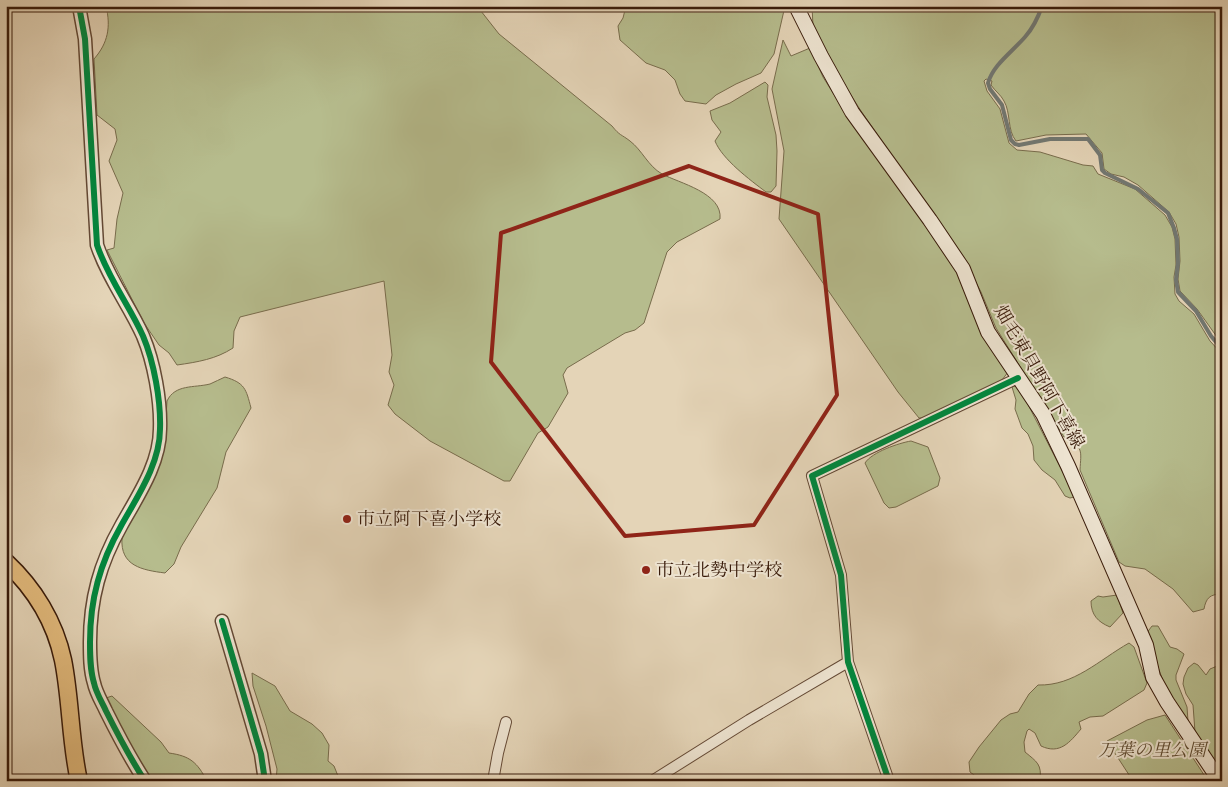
<svg xmlns="http://www.w3.org/2000/svg" width="1228" height="787" viewBox="0 0 1228 787" font-family="'IM FELL Double Pica','Noto Serif JP',serif">
  <style>
    .green { fill: #b6bc8d; stroke: #786c4c }
    .lines { fill: none; stroke-linecap: round; stroke-linejoin: round }
    .stream { stroke: #727872; stroke-width: 4 }
    .service-casing { stroke: #644935; stroke-width: 8 }
    .minor-casing { stroke: #644935; stroke-width: 12 }
    .tertiary-casing { stroke: #644935; stroke-width: 15 }
    .secondary-casing { stroke: #391b0a; stroke-width: 16 }
    .primary-casing { stroke: #391b0a; stroke-width: 19 }
    .service { stroke: #ede3d0; stroke-width: 5 }
    .minor { stroke: #ede3d0; stroke-width: 10 }
    .tertiary { stroke: #ede3d0; stroke-width: 12 }
    .secondary { stroke: #ede3d0; stroke-width: 14 }
    .primary { stroke: #e2ba7c; stroke-width: 16 }
    .cycleway-casing { stroke: #ede3d0; stroke-width: 9 }
    .cycleway { stroke: #00873e; stroke-width: 6 }
    .marked { fill: none; stroke: #8f2418; stroke-width: 4; stroke-linejoin: round }
    .poi-dot { fill: #8f2418; stroke: #ede3d0; stroke-width: 2 }
    .labels { text-anchor: middle; dominant-baseline: central; stroke-width: 4; stroke-linejoin: round; paint-order: stroke }
    .street-label { font-size: 18px; fill: #391b0a; stroke: #ede3d0 }
    .poi-label { font-size: 18px; fill: #391b0a; stroke: #ede3d0; text-anchor: start }
    .park-label { font-size: 18px; font-style: italic; fill: #5e4b31; stroke: #ede3d0 }
  </style>
  <rect width="100%" height="100%" fill="#e4d4b7"/>
  <filter id="stains"><feTurbulence type="fractalNoise" baseFrequency=".004" numOctaves="4"/><feColorMatrix values="0 0 0 0 .2 0 0 0 0 .09 0 0 0 0 .02 0 0 0 .5 -.17"/></filter>
  <radialGradient id="worn" r=".72"><stop offset=".6" stop-color="#630" stop-opacity="0"/><stop offset="1" stop-color="#630" stop-opacity=".3"/></radialGradient>
  <path class="green" d="M106,6h371l22,28 113,92c8,10 9,8 18,15 12,9 18,25 32,33 17,9 61,19 58,45l-43,23 -10,10 -23,71 -9,7 -10,3 -58,35 -4,7 5,18 -20,34 -10,6 -28,48h-6l-74,-40 -35,-27 -7,-9 6,-20 -5,-13 3,-17 -8,-74 -144,36 -6,14 -1,17c-17,11 -35,14 -56,17l-8,-12 -10,-8 -15,-22 -37,-73 7,-2 3,-29 6,-26 -14,-32 8,-21 -2,-11 -18,-14 -3,-56c14,-16 17,-32 12,-53z
    M623,6h162l-11,48 -13,19 -25,11 -20,11 -10,9 -21,-3 -5,-7 -5,-14 -10,-10 -19,-7 -26,-23 -2,-14 5,-8 2,-8z
    M812,6h410v338l-25,-35 -17,-18 -2,-12 2,-18 -1,-24 -3,-13 -7,-12 -31,-27 -14,-8 -13,-3 -7,-5 -2,-16 -16,-19 -40,1 -30,6c-9,-11 -5,-28 -12,-40 -3,-6 -9,-10 -13,-16l1,-4 -6,-2 -2,2 3,10 13,18 9,34 8,7 23,2 43,13 10,1 5,8 37,15 30,26 7,12 3,12 1,26 -2,12 1,17 4,7 15,13 16,27 12,13v240c-12,0 -16,4 -18,15l-11,3 -20,-23 -28,-20 -20,-3 -6,-4 -39,-92c1,-19 4,-23 -16,-33l-68,-109 -15,-36 -18,-34 -102,-147 -22,-35 -26,-50z
    M783,40l8,16 19,-8 13,29 25,40 71,99 39,58 50,98 -6,8 -76,38h-7l-21,-26 -119,-173 5,-68 -12,-62z
    M765,82l3,3 -1,12 9,38 1,16 -1,35 -5,6h-5c-16,-12 -44,-33 -51,-51l6,-9 -9,-12 -2,-9 20,-8z
    M225,377c20,6 21,12 26,31l-25,44 -9,36 -36,59 -7,17 -9,9c-23,-3 -45,-7 -43,-35l42,-89 3,-48c8,-17 27,-13 43,-17 5,-2 10,-5 15,-7z
    M1015,386l5,3 53,103 1,5 -4,1 -5,-2 -10,-16 -13,-10 -8,-10 -1,-14 -5,-12 -6,-6 -7,-19 1,-9 -4,-13z
    M911,441l17,6 12,31 -2,8 -42,21 -7,1 -5,-5 -19,-40c7,-11 34,-20 46,-22z
    M1117,595l6,18 -13,14c-12,-5 -19,-12 -19,-26l7,-5 5,1z
    M1152,626h6l12,21 7,2 7,5 -8,21v5l11,27 1,14 -22,-32 -20,-55z
    M1129,643l5,4 13,36 -3,7 -41,26 -13,1 -11,5 2,7c-11,13 -21,26 -40,17l-6,-13 -6,-4 -2,2 -3,11 1,10c12,10 17,12 15,29h-58l-12,-9 -1,-10 10,-15 22,-27 9,-6 8,-2 11,-18 9,-9c36,1 61,-25 91,-42z
    M1194,663l4,2 8,10 4,-6 12,-5v108l-27,-40 -2,-27 -7,-11 -3,-10 1,-7 4,-9z
    M252,673l23,13 15,25 22,13 10,9 7,12 -1,16 6,5 6,15h-64l1,-12 -11,-43 -13,-40z
    M112,696l49,46 8,11c21,3 28,9 38,28h-55l-23,-38 -23,-45z
    M1165,715l43,66h-75l-26,-40 40,-21z"/>
  <g class="lines">
    <path class="stream" d="M1042,6c-4,12 -9,22 -17,31 -13,15 -32,28 -37,46l2,6 12,16 9,35 4,4 4,1 31,-6h38l12,16 2,15 3,3 33,16 30,24 6,15 3,11 1,24 -2,17 2,12 18,19 15,25 11,13
      M1107,6h9"/>
    <defs>
      <path id="service" d="M1221,6l1,2"/>
      <path id="minor" d="M493,781l5,-28 8,-31
        M652,781l97,-61 99,-58
        M889,781l-41,-119 -7,-87 -29,-99 206,-98"/>
      <path id="tertiary" d="M79,6l6,33 12,206c11,33 32,60 46,91 11,26 18,65 17,93 0,35 -23,68 -39,97 -21,37 -31,73 -31,116 0,14 0,28 4,41 2,10 8,19 12,28 12,24 24,47 39,70
        M222,621l39,133 4,27"/>
      <path id="secondary" d="M796,6l25,50 31,56 78,108 33,49 25,63 55,82 25,52 78,179 7,32 14,25 53,79"/>
      <path id="primary" d="M6,562c28,26 49,60 57,98 8,40 7,81 16,121"/>
    </defs>
    <use href="#service" class="service-casing"/>
    <use href="#minor" class="minor-casing"/>
    <use href="#tertiary" class="tertiary-casing"/>
    <use href="#secondary" class="secondary-casing"/>
    <use href="#primary" class="primary-casing"/>
    <use href="#service" class="service"/>
    <use href="#minor" class="minor"/>
    <use href="#tertiary" class="tertiary"/>
    <use href="#secondary" class="secondary"/>
    <use href="#primary" class="primary"/>
    <defs>
      <path id="cycleway" d="M79,6l6,33 12,206c11,33 32,60 46,91 11,26 18,65 17,93 0,35 -23,68 -39,97 -21,37 -31,73 -31,116 0,14 0,28 4,41 2,10 8,19 12,28 12,24 24,47 39,70
        M222,621l39,133 4,27
        M889,781l-41,-119 -7,-87 -29,-99 206,-98"/>
    </defs>
    <use href="#cycleway" class="cycleway-casing"/>
    <use href="#cycleway" class="cycleway"/>
  </g>
  <path class="marked" d="M689,166l129,48 19,181 -83,130 -129,11 -134,-174 10,-129z"/>
  <g class="poi-dot">
    <circle cx="347" cy="519" r="5"/>
    <circle cx="646" cy="570" r="5"/>
  </g>
  <g class="labels">
    <g class="street-label">
      <text transform="translate(1039 377) rotate(60)">畑毛東貝野阿下喜線</text>
    </g>
    <g class="poi-label">
      <text x="357" y="519">市立阿下喜小学校</text>
      <text x="656" y="570">市立北勢中学校</text>
    </g>
    <g class="park-label">
      <text x="1152" y="750">万葉の里公園</text>
    </g>
  </g>
  <rect width="1228" height="787" fill="none" stroke="#e4d4b7" stroke-width="25"/>
  <rect x="8" y="8" width="1213" height="772" fill="none" stroke="#391b0a" stroke-width="2.5"/>
  <rect x="12" y="12" width="1203" height="762" fill="none" stroke="#391b0a"/>
  <rect width="100%" height="100%" filter="url(#stains)"/>
  <rect width="100%" height="100%" fill="url(#worn)"/>
</svg>
